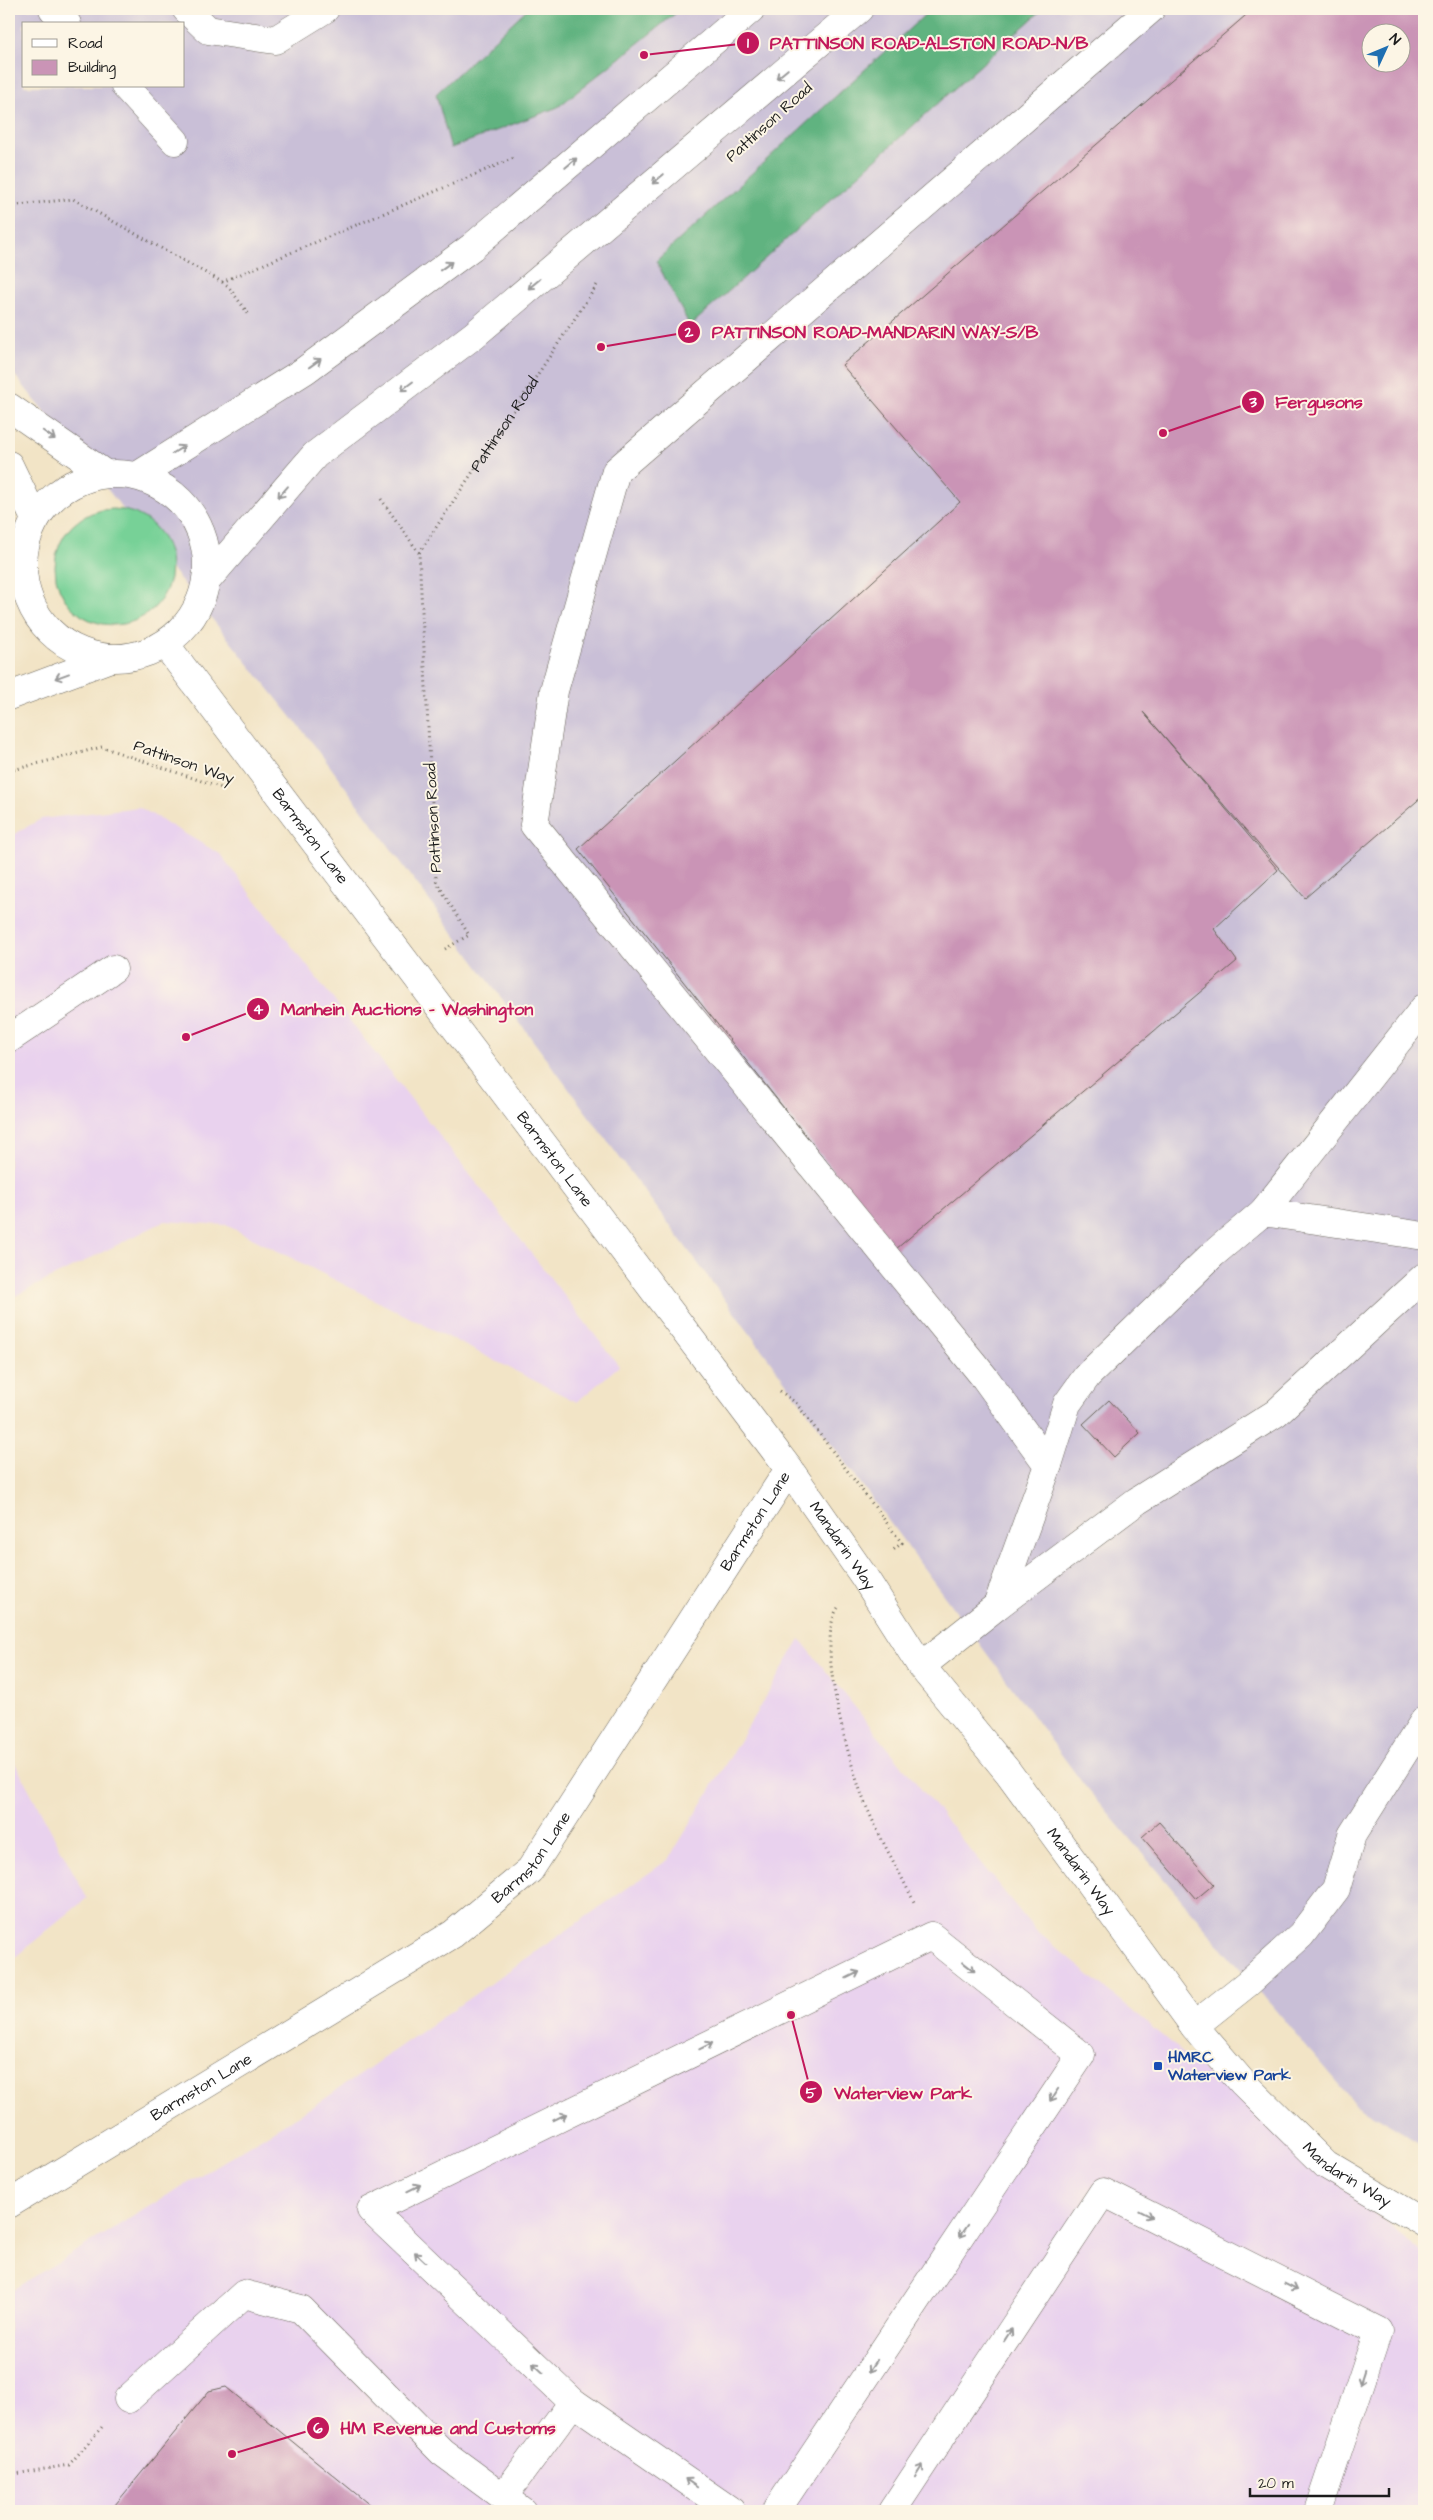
<svg xmlns="http://www.w3.org/2000/svg" width="1433" height="2520" viewBox="0 0 1433 2520" font-family="'Architects Daughter',sans-serif">
  <style>
    .built { fill: #e9d2ee }
    .industrial { fill: #c9bfd7; fill-rule: evenodd }
    .green { fill: #77d197; stroke: #4a765a }
    .forest { fill: #61b380; stroke: #3e684e }
    .building { fill: #ca94b6; fill-rule: evenodd }
    .lines { fill: none; stroke-linecap: round; stroke-linejoin: round }
    .minor-casing { stroke: #676258; stroke-width: 29 }
    .path { stroke: #676258; stroke-width: 3; stroke-dasharray: 1 4; stroke-linecap: butt }
    .minor { stroke: #fff; stroke-width: 28 }
    .oneway { stroke: #999 }
    .transit-dot { fill: #1a4fb4; stroke: #fcf5e5; stroke-width: 2 }
    .labels { text-anchor: middle; dominant-baseline: central; stroke-width: 4; stroke-linejoin: round; paint-order: stroke }
    .street-label { font-size: 16px; fill: #1c1c1c; stroke: #fcf5e5 }
    .transit-label { font-size: 16px; font-weight: bold; fill: #164399; stroke: #fcf5e5; text-anchor: start }
    .leader { fill: none; stroke: #c2185b; stroke-width: 2 }
    .callout-dot { fill: #c2185b; stroke: #fcf5e5; stroke-width: 2 }
    .mark-label { font-size: 15px; text-anchor: middle; font-weight: bold; fill: #fff }
    .callout-label { font-size: 18px; text-anchor: middle; font-weight: bold; fill: #c2185b; stroke: #fcf5e5; stroke-width: 4; stroke-linejoin: round; paint-order: stroke }
  </style>
  <rect width="100%" height="100%" fill="#fcf5e5"/>
  <filter id="ink" filterUnits="userSpaceOnUse"><feTurbulence type="fractalNoise" baseFrequency=".02" numOctaves="2"/><feDisplacementMap in="SourceGraphic" scale="10" xChannelSelector="R" yChannelSelector="G"/><feConvolveMatrix kernelMatrix="1 2 1 2 8 2 1 2 1" color-interpolation-filters="sRGB"/></filter>
  <filter id="wash" filterUnits="userSpaceOnUse"><feTurbulence type="fractalNoise" baseFrequency=".0096" numOctaves="4" result="noise"/><feDisplacementMap in="SourceGraphic" scale="20" xChannelSelector="R" yChannelSelector="G"/><feGaussianBlur stdDeviation="1.12" result="paint"/><feColorMatrix in="noise" values="0 0 0 0 0 0 0 0 0 0 0 0 0 0 0 0 0 1.4 0 .05"/><feComposite in="paint" operator="in"/></filter>
  <g filter="url(#wash)">
    <rect width="100%" height="100%" fill="#f2e4c6"/>
    <path class="built" d="M139,807l81,47 399,512 -42,36 -351,-177 -61,-4 -156,78v-462l32,-18z
      M800,1639l234,290 390,325v257h-1415v-219l314,-192 346,-241z
      M9,1752l78,146 -78,64z"/>
    <path class="industrial" d="M9,9h1415v2136l-68,-40 -272,-320 -769,-1039 -306,-378zM24,24h160v62h-160zM1370,32h30v30h-30z"/>
    <path class="green" d="M55 567a58 58 0 1 1 116 0a58 58 0 1 1-116 0Z"/>
    <path class="forest" d="M527,9h154l-123,98 -107,41 -15,-54z
      M931,9h112l-353,317 -34,-65z"/>
    <g id="blocks">
      <path class="building" d="M1253,9h171v786l-119,103 -162,-186 135,158 -64,59 23,32 -341,288 -318,-400 382,-347 -118,-137zM1370,32h30v30h-30z
        M1109,1400l31,33 -26,24 -31,-33z
        M1159,1822l55,62 -18,15 -54,-62z
        M226,2387l12,10 139,114h-267l99,-120z"/>
    </g>
  </g>
  <g filter="url(#ink)">
    <use href="#blocks" fill-opacity="0" stroke="#676258" stroke-width="1"/>
    <g class="lines">
      <defs>
        <g id="minor">
          <path d="M53,9l14,15"/>
          <path d="M186,9l22,21 67,10 50,-31"/>
          <path d="M125,86l50,55"/>
          <path d="M9,407l96,67"/>
          <path d="M9,465l26,54"/>
          <circle cx="115" cy="566" r="92"/>
          <path d="M137,476l167,-105 168,-124 279,-238"/>
          <path d="M207,580l108,-125 159,-120 385,-326"/>
          <path id="s2" d="M165,644l624,825 74,106 58,91 87,106 186,254 49,57 83,82 98,58"/>
          <path d="M9,696l99,-37"/>
          <path d="M9,1039l104,-70"/>
          <path d="M1263,1212l161,-204"/>
          <path d="M1048,1465l19,-61 20,-28 126,-122 50,-42 161,24"/>
          <path d="M997,1606l51,-141 -63,-87 -451,-553 20,-134 62,-220 535,-462"/>
          <path d="M921,1666l76,-60 140,-105 139,-88 148,-136"/>
          <path d="M1194,2026l54,-43 53,-48 35,-46 16,-54 72,-114"/>
          <path id="s3" d="M9,2204l444,-270 77,-64 259,-401"/>
          <path d="M128,2399l116,-105 57,15 141,143 80,59"/>
          <path d="M503,2497l70,-95"/>
          <path d="M731,2511l-158,-109 -202,-192 560,-274 150,119 -305,456"/>
          <path d="M892,2511l211,-319 275,139 -60,180"/>
        </g>
      </defs>
      <use href="#minor" class="minor-casing"/>
      <g class="path">
        <path d="M9,206l64,-7 149,83 6,4 22,30"/>
        <path d="M222,282l292,-124"/>
        <path d="M381,499l38,54"/>
        <path d="M9,771l93,-24 123,42"/>
        <path id="s1" d="M445,949l24,-14 -33,-54 -17,-328 180,-271"/>
        <path d="M780,1391l16,12 106,140 -10,8"/>
        <path d="M838,1608c-24,32 12,159 27,195 14,34 33,66 49,99"/>
        <path d="M9,2475l60,-10 33,-38"/>
      </g>
      <use href="#minor" class="minor"/>
    </g>
    <defs><path id="oneway-shaft" d="M-6 0H5M1.5-3L5.5 0L1.5 3" fill="none" stroke-width="1.6" stroke-linecap="round" stroke-linejoin="round" transform="scale(1.25)"/></defs>
    <g class="oneway">
      <use href="#oneway-shaft" transform="translate(782 74) rotate(140)"/>
      <use href="#oneway-shaft" transform="translate(571 163) rotate(-40)"/>
      <use href="#oneway-shaft" transform="translate(658 179) rotate(140)"/>
      <use href="#oneway-shaft" transform="translate(446 266) rotate(-36)"/>
      <use href="#oneway-shaft" transform="translate(534 284) rotate(140)"/>
      <use href="#oneway-shaft" transform="translate(315 363) rotate(-36)"/>
      <use href="#oneway-shaft" transform="translate(407 386) rotate(143)"/>
      <use href="#oneway-shaft" transform="translate(49 435) rotate(35)"/>
      <use href="#oneway-shaft" transform="translate(178 450) rotate(-32)"/>
      <use href="#oneway-shaft" transform="translate(283 492) rotate(131)"/>
      <use href="#oneway-shaft" transform="translate(62 676) rotate(160)"/>
      <use href="#oneway-shaft" transform="translate(969 1967) rotate(38)"/>
      <use href="#oneway-shaft" transform="translate(853 1975) rotate(-26)"/>
      <use href="#oneway-shaft" transform="translate(706 2046) rotate(-26)"/>
      <use href="#oneway-shaft" transform="translate(1054 2095) rotate(124)"/>
      <use href="#oneway-shaft" transform="translate(560 2117) rotate(-26)"/>
      <use href="#oneway-shaft" transform="translate(414 2188) rotate(-26)"/>
      <use href="#oneway-shaft" transform="translate(1146 2214) rotate(27)"/>
      <use href="#oneway-shaft" transform="translate(963 2231) rotate(124)"/>
      <use href="#oneway-shaft" transform="translate(420 2257) rotate(-137)"/>
      <use href="#oneway-shaft" transform="translate(1291 2287) rotate(27)"/>
      <use href="#oneway-shaft" transform="translate(1008 2335) rotate(-57)"/>
      <use href="#oneway-shaft" transform="translate(873 2366) rotate(124)"/>
      <use href="#oneway-shaft" transform="translate(538 2368) rotate(-137)"/>
      <use href="#oneway-shaft" transform="translate(1362 2378) rotate(108)"/>
      <use href="#oneway-shaft" transform="translate(919 2471) rotate(-57)"/>
      <use href="#oneway-shaft" transform="translate(691 2483) rotate(-145)"/>
    </g>
  </g>
  <rect class="transit-dot" x="1153" y="2061" width="10" height="10" rx="2.5"/>
  <g class="labels">
    <g class="street-label">
      <text transform="translate(769 122) rotate(-42)">Pattinson Road</text>
      <text stroke="none"><textPath href="#s1" startOffset="574">Pattinson Road</textPath></text>
      <text transform="translate(184 762) rotate(19)">Pattinson Way</text>
      <text transform="translate(433 818) rotate(-93)">Pattinson Road</text>
      <text stroke="none"><textPath href="#s2" startOffset="241">Barmston Lane</textPath></text>
      <text stroke="none"><textPath href="#s2" startOffset="646">Barmston Lane</textPath></text>
      <text stroke="none"><textPath href="#s3" startOffset="1035">Barmston Lane</textPath></text>
      <text stroke="none"><textPath href="#s2" startOffset="1128">Mandarin Way</textPath></text>
      <text stroke="none"><textPath href="#s3" startOffset="630">Barmston Lane</textPath></text>
      <text stroke="none"><textPath href="#s2" startOffset="1532">Mandarin Way</textPath></text>
      <text stroke="none"><textPath href="#s3" startOffset="225">Barmston Lane</textPath></text>
      <text stroke="none"><textPath href="#s2" startOffset="1938">Mandarin Way</textPath></text>
    </g>
    <g class="transit-label">
      <text x="1168" y="2057">HMRC<tspan x="1168" dy="18">Waterview Park</tspan></text>
    </g>
  </g>
  <path class="leader" d="M644 55L748 43M601 347L689 332M1163 433L1253 402M186 1037L258 1009M791 2015L811 2092M232 2454L318 2428"/>
  <g class="callout-dot">
    <circle cx="644" cy="55" r="5"/>
    <circle cx="601" cy="347" r="5"/>
    <circle cx="1163" cy="433" r="5"/>
    <circle cx="186" cy="1037" r="5"/>
    <circle cx="791" cy="2015" r="5"/>
    <circle cx="232" cy="2454" r="5"/>
    <circle cx="748" cy="43" r="12"/>
    <circle cx="689" cy="332" r="12"/>
    <circle cx="1253" cy="402" r="12"/>
    <circle cx="258" cy="1009" r="12"/>
    <circle cx="811" cy="2092" r="12"/>
    <circle cx="318" cy="2428" r="12"/>
  </g>
  <g class="mark-label">
    <text x="748" y="48">1</text>
    <text x="689" y="337">2</text>
    <text x="1253" y="407">3</text>
    <text x="258" y="1014">4</text>
    <text x="811" y="2098">5</text>
    <text x="318" y="2433">6</text>
  </g>
  <g class="callout-label">
    <text x="929" y="49">PATTINSON ROAD-ALSTON ROAD-N/B</text>
    <text x="875" y="338">PATTINSON ROAD-MANDARIN WAY-S/B</text>
    <text x="1319" y="408">Fergusons</text>
    <text x="407" y="1015">Manhein Auctions - Washington</text>
    <text x="903" y="2099">Waterview Park</text>
    <text x="448" y="2434">HM Revenue and Customs</text>
  </g>
  <rect width="1433" height="2520" fill="none" stroke="#fcf5e5" stroke-width="30"/>
  <rect x="22" y="22" width="162" height="65" fill="#fcf5e5" stroke="#a29e95"/>
  <rect x="32" y="39" width="25" height="8" fill="#ffffff" stroke="#a29e95"/>
  <text x="68" y="48" font-size="15" fill="#1c1c1c">Road</text>
  <rect x="32" y="60" width="25" height="15" fill="#ca94b6" stroke="#a29e95"/>
  <text x="68" y="72" font-size="15" fill="#1c1c1c">Building</text>
  <g transform="translate(1386 48) rotate(46)"><circle r="24" fill="#fcf5e5" stroke="#a29e95"/>
  <path d="M0-4L9 19L0 12L-9 19Z" fill="#1f6fb2"/>
  <text y="-8" font-size="14" font-weight="bold" text-anchor="middle" fill="#1c1c1c">N</text>
  </g>
  <path d="M1250 2488v8h139v-8" fill="none" stroke="#1c1c1c" stroke-width="2.5"/>
  <text x="1258" y="2488" font-size="15" fill="#1c1c1c" stroke="#fcf5e5" stroke-width="4" paint-order="stroke">20 m</text>
</svg>
